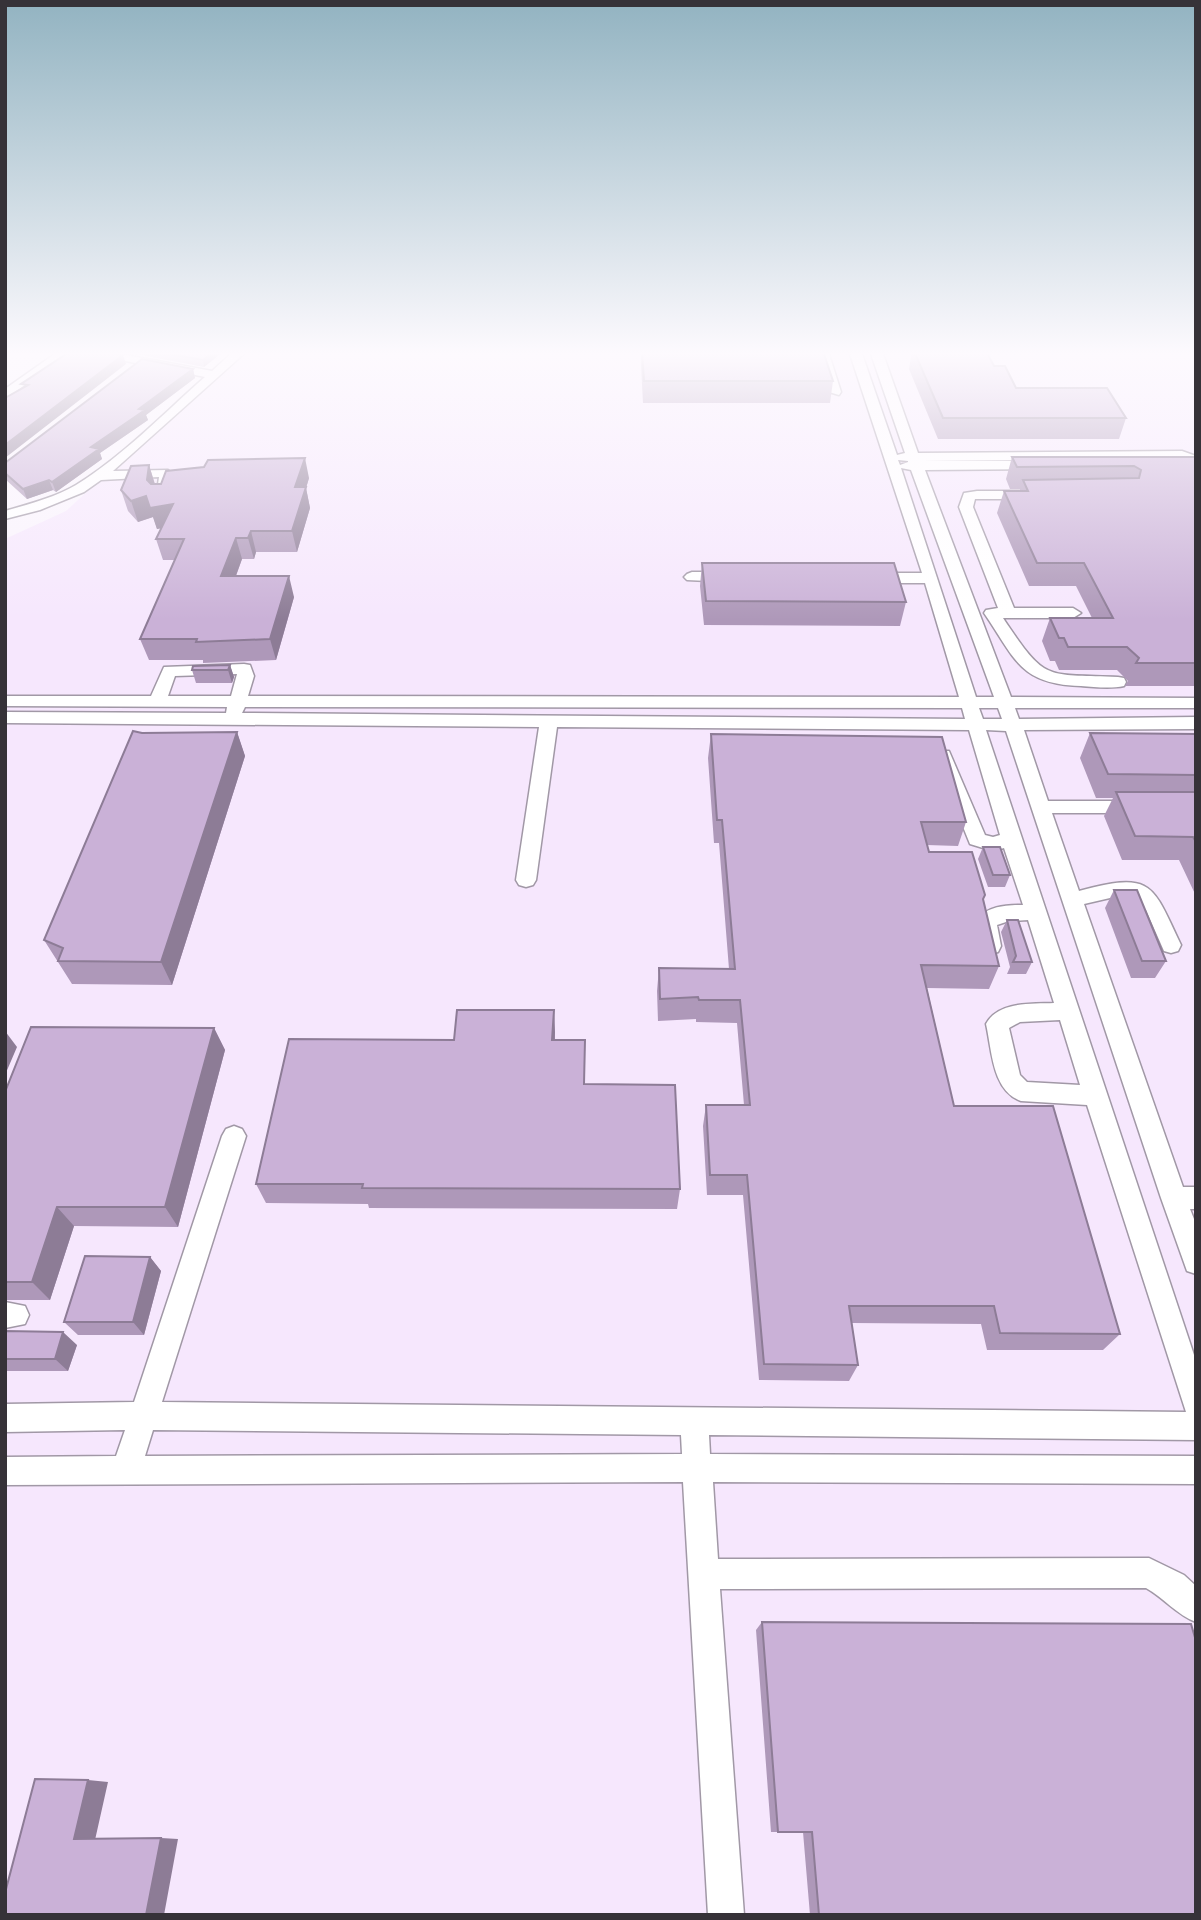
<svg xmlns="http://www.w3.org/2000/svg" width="1201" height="1920" viewBox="0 0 1201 1920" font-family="'Varela Round',sans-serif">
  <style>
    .built { fill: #f6e7fd }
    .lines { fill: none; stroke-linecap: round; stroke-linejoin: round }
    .minor-casing { stroke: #a198a6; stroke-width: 3 }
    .minor { fill: #fff; fill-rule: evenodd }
    .wall { fill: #ae98b9 }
    .shaded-wall { fill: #8d7c96 }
    .building { fill: #cab1d7; stroke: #8d7c96; stroke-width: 2 }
  </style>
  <rect width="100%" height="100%" fill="#faf4fd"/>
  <path class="built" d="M240,351h956v1564h-1191v-1376l61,-28z"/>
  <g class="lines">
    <defs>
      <path id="minor" d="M59,351h14l-68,48v-10z
        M76,351h28l108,20 22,-20h13l-134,120 55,-1 5,6 -5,26h-10l-2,-3 3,-22 -58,3 -17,12 -44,18 -35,9v-8c24,-7 51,-14 71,-26 47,-29 88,-72 129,-108z
        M816,351h12l13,41 -2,3 -10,-3z
        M849,351h12l36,104 8,-2 -35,-102h12l36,102 264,-2 14,5v10l-21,1 -7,-4 7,-4 -254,2h117l7,4 -7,4 -113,1 86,227 185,1v10h-181l4,11 177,-2v12l-172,1 24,71h87l7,1 2,5 -2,5 -7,1h-83l27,78c74,-20 73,-7 102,54l-3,6 -7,2 -7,-2 -18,-41 -13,-12h-23l-26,6 99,283h13v22h-6l6,15v50l-9,-3 -26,-73 -155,-467 -20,-1 210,631v79l-487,-5 1,19 486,2v28l-483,-2 5,77 431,-1 35,17 12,11v36c-19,-7 -32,-24 -50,-34l-426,1 24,326h-36l-25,-433 -678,3v-28l111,-1 9,-26 -120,2v-28l129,-2 88,-266 4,-7 8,-3 8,3 4,7 -84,266 1024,10 -99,-307 -66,-4c-29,-10 -29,-51 -35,-77 12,-23 46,-20 68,-21l-26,-83 -19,1 -12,4 4,21 -3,6 -7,2 -7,-2 -8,-30c8,-16 31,-17 47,-17l-19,-57 -11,3 -23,-7 -36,-89 3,-4h12l36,84 8,2 7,-2 -31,-105 -412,-3 -21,153 -3,5 -7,2 -7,-2 -3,-5 23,-153 -534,-4v-11l221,1 1,-6 -222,-1v-10h146l13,-29 80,-3 6,1 4,11 -6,20 711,1 -34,-114h-55l-8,-5 8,-5h52zM898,460l10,1v1l-8,3zM901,468l10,2 83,227h-18zM237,674l-6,22h-63l7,-20zM245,707l717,1 3,11 -723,-6zM979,708h19l4,11h-19zM1060,1020l20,65 -53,-3 -7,-7 -11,-47 11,-6zM153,1430l528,5 1,19 -537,2z
        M977,491h53l7,4 -7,4h-55l-2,8 41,101h59l8,5 -8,5h-70c43,64 40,56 115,59l6,1 2,4 -2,4c-13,3 -30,1 -43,0 -62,-2 -66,-28 -97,-73l2,-3 12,-2 -39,-101 5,-14z
        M692,572h37l8,5 -8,5 -42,-2 -3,-3 3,-3z
        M5,1302l20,4 4,9 -4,9 -20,4z"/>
    </defs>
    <use href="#minor" class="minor-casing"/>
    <use href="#minor" class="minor"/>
  </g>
  <path class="wall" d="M120,351h104l-20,16z
    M641,351h182l10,30 -3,22h-187l-2,-37z
    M912,351h74l8,15 22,22 110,30 -7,21h-181l-29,-70z
    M193,369l2,9 -49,37 2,5 -48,33 2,6 -46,33 -3,-2 -26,9 -22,-20v-16z
    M1012,457h184v229h-71l3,-5 -11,-11h-58l-4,-9h-5l-8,-20 8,-23h42l-16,-32h-47l-32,-73 7,-22h16v-2h-10l-4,-10z
    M149,465l6,19 154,-6 -3,10 4,20 -13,44h-41l-2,7h-12l-6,17 58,21 -18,63 -73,3v-3h-54l-9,-21 35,-79h-12l-7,-21 5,-11 -4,1 -4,-12 -15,5 -10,-11 -7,-21z
    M702,563l204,39 -6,24 -196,-1 -4,-39z
    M230,665l4,12 -2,6h-36l-4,-13z
    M237,732l8,24 -73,229 -100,-1 -28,-44 98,-207z
    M1090,733l106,1v162l-17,-36h-57l-18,-44 9,-18h-17l-16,-40z
    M711,734l255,88 -8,24 -31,-1 2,7 54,48 16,66 -10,23 -62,-1 27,118 166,228 -17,16h-116l-6,-26 -129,-1 6,42 -9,16 -90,-1 -16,-185h-36l-4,-69 3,-21h38l-7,-82 -41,-1v-3l-38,2 -1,-30 2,-23 70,1 -10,-126h-5l-6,-85z
    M983,847l27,28 -5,12h-17l-10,-28z
    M1114,890l52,71 -11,17h-24l-26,-70z
    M1007,920l25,42 -6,12h-19l3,-7 -9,-35z
    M554,1010l1,30 30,22v22l95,105 -3,20 -308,-1 -1,-4 -102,-1 -10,-19 198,-144z
    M214,1028l11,22 -47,177 -104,-1 -24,74h-45v-208z
    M150,1257l11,14 -17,64h-66l-14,-13z
    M5,1331l72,14 -9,26h-63z
    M762,1622l434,293h-386l-7,-83h-32l-15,-202z"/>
  <path class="shaded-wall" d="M214,351h10l-20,16 -1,-7z
    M123,355l3,9 -121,94v-13z
    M193,369l2,9 -49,37 2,5 -48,33 2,6 -46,33 -4,-10 39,-35 48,-38z
    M305,458l4,20 -3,10 4,20 -13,44 -5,-21 3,-44z
    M149,465l6,20 -1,15 -7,-20z
    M49,480l4,10 -26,9 -4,-10z
    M146,496l27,8 7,21 -23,4 -4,-12 -15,5 -7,-21z
    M251,531l5,21 -2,7 -6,-21z
    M236,538l6,21 -14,38 -7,-21z
    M289,576l5,21 -18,63 -6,-21z
    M230,665l4,12 -2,6 -4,-13z
    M237,732l8,24 -73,229 -11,-23z
    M554,1010l1,22 -1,30 -2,-22z
    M214,1028l11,22 -47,177 -13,-20z
    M5,1031l12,16 -12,28z
    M57,1207l17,19 -24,74 -18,-18z
    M150,1257l11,14 -17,64 -11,-13z
    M63,1332l14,13 -9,26 -13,-12z
    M88,1780l20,2 -13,58 -21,-1z
    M161,1838l17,1 -14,76h-18z"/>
  <path class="building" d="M67,351h39l17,4 -118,90v-47l23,-13 -7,-1 48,-32z
    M154,351h60l-11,9z
    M642,351h181l10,30h-189z
    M914,351h72l8,15h11l11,22h91l19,30h-183z
    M142,359l51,10 -54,40 6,1 -54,37 8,2 -47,33 -3,-2 -26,9 -18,-16v-10z
    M1012,457h184v206h-60l3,-5 -12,-11h-59l-4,-9h-5l-9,-20h63l-29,-55h-47l-33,-72h24l-5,-11 116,-2 2,-8 -7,-4 -117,1z
    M305,458l-10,29h11l-14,44h-41l-3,7h-12l-15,38h68l-19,63 -74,3 1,-3h-57l44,-100h-28l17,-35 -23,4 -4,-12 -15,5 -10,-11 10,-24 18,-1 -2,15 4,4h10l5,-13 38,-4 4,-7z
    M702,563h192l12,39 -200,-1z
    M230,665l-2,5h-36l1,-4z
    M133,731l9,2 95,-1 -76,230 -103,-1 5,-13 -19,-8z
    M1090,733l106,1v41l-88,-1z
    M711,734l231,3 24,85h-45l8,30h43l13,43 -2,4 16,67 -78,-1 33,141h99l67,228 -120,-1 -6,-27h-145l9,59 -94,-1 -17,-189h-37l-4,-70h44l-10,-105h-41l-1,-3 -38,2 -1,-31 76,1 -13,-149h-5z
    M1116,792h80v50l-3,-5 -58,-1z
    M983,847h17l10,28h-17z
    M1114,890h23l29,71h-24z
    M1007,920h11l14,42h-19l3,-6z
    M457,1010h97l-2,30h33l-1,44 91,1 5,104 -318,-1 1,-4h-107l33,-145 165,1z
    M31,1027l183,1 -49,179h-108l-25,75h-27v-190z
    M85,1256l65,1 -17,65h-69z
    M5,1331l58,1 -8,27h-50z
    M762,1622l429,2 5,17v274h-377l-7,-83h-34z
    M35,1779l53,1 -14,59 87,-1 -15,77h-141v-22z"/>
  <linearGradient id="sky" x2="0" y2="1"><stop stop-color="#92b3c1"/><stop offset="0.57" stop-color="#fdfafe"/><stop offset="1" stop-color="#fdfafe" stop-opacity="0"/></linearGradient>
  <rect width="1201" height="620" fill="url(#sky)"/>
  <rect width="1201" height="1920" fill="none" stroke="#363238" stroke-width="14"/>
</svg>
